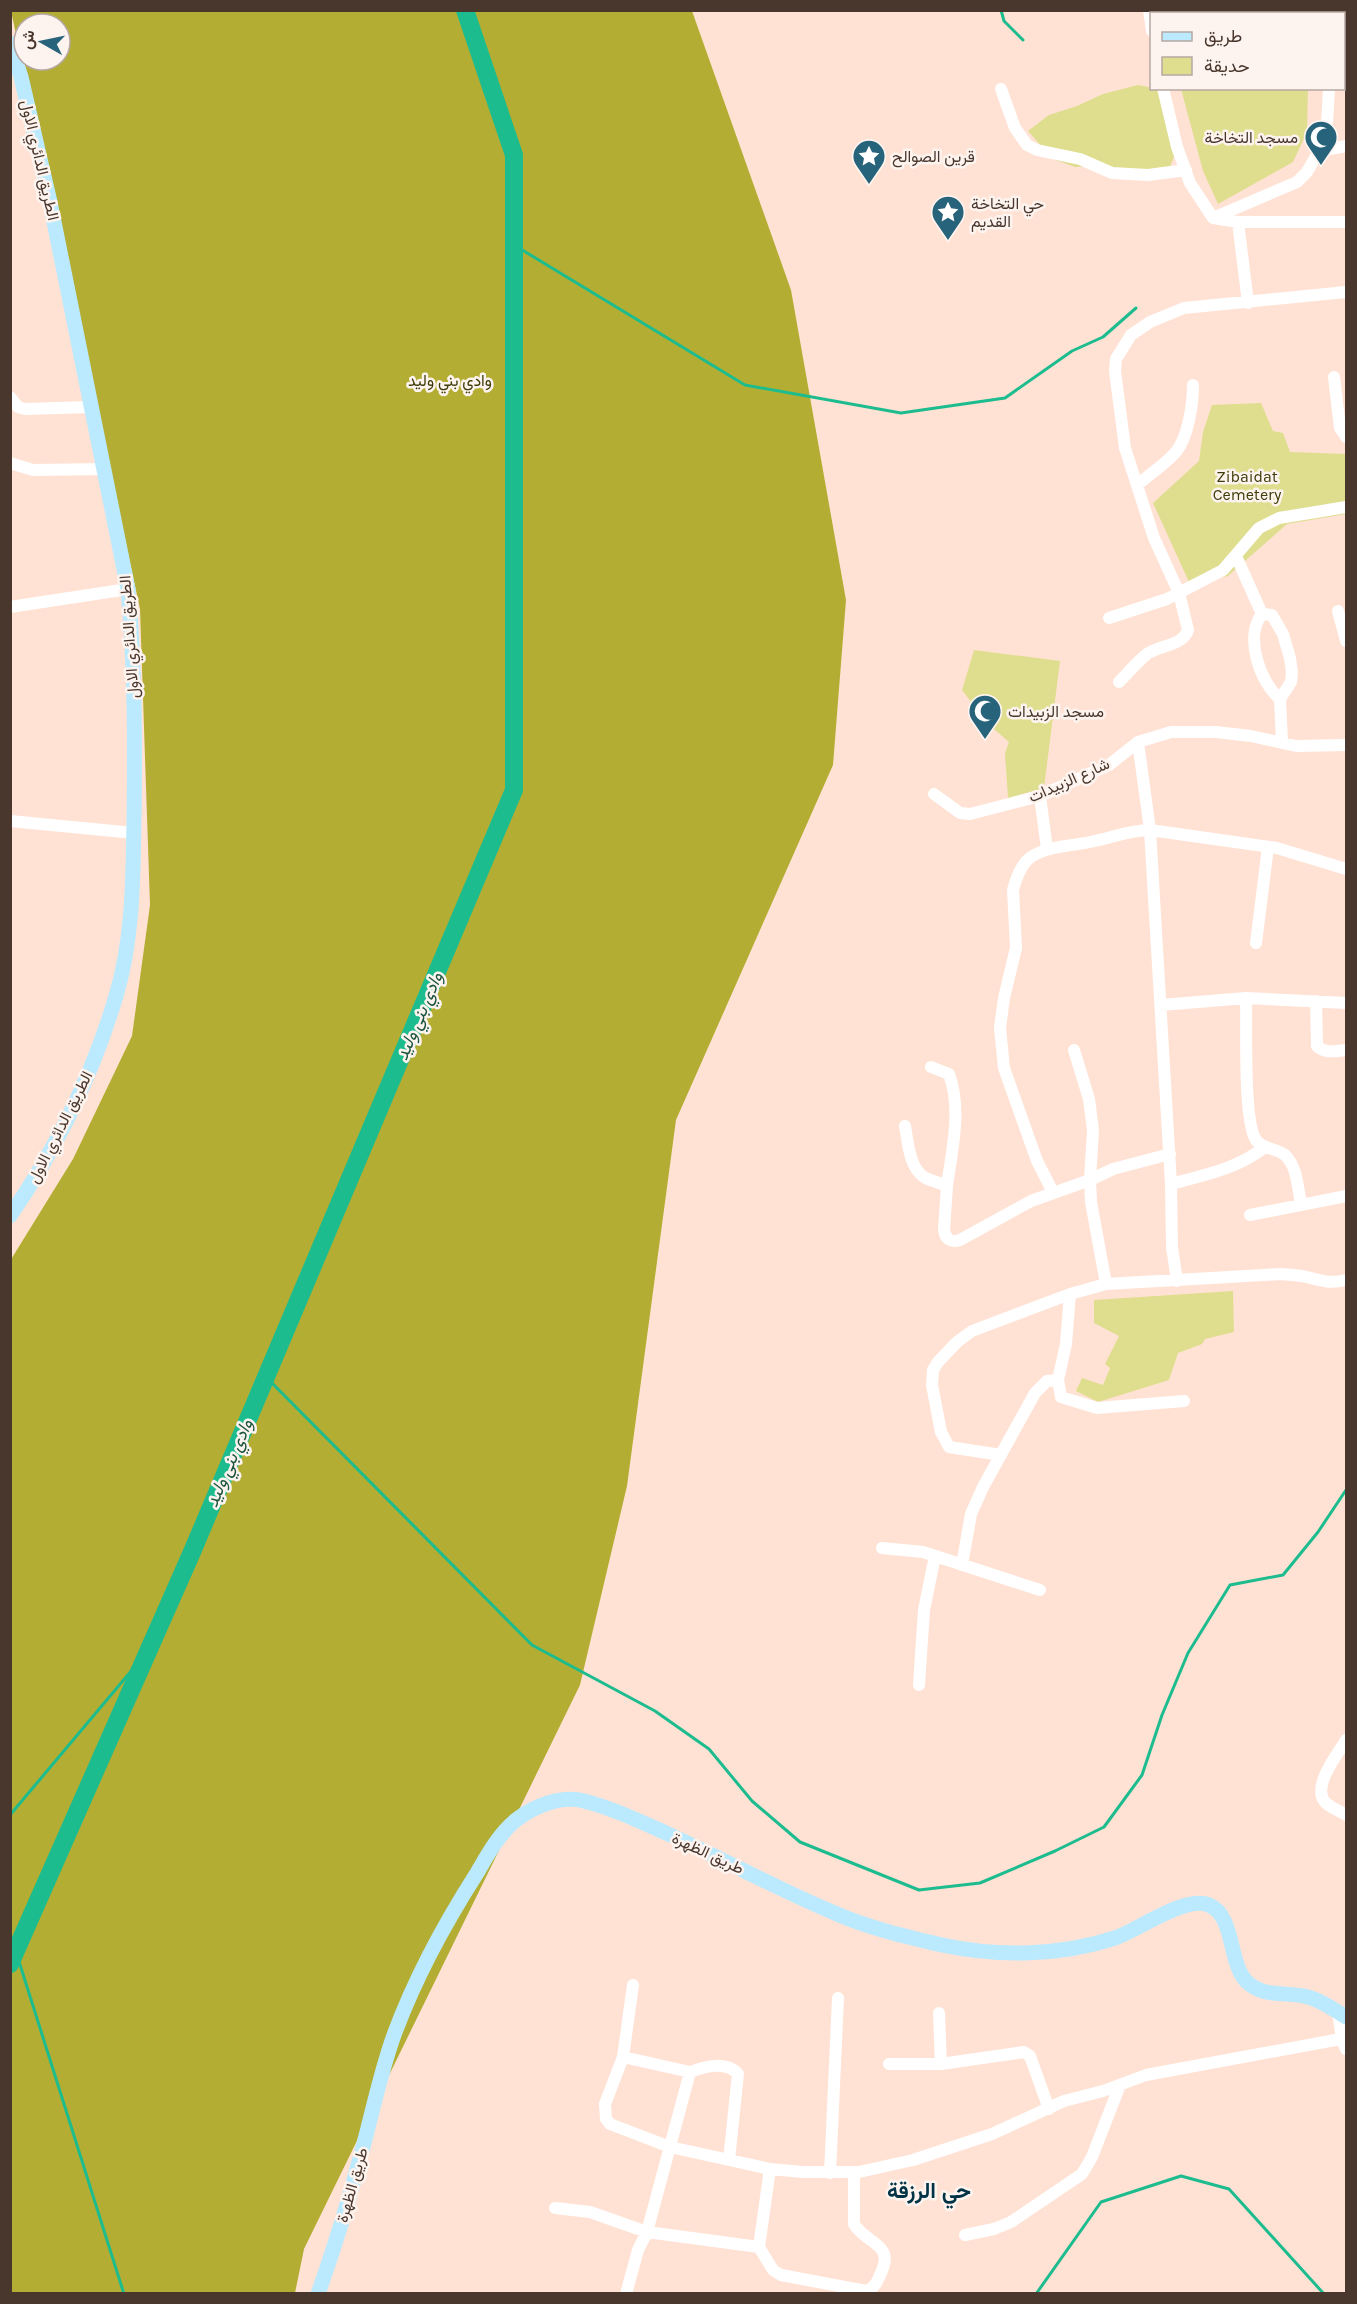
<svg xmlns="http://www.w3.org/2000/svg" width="1357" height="2304" viewBox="0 0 1357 2304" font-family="Karla,Vazirmatn,sans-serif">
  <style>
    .green { fill: #dfdd8e }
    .forest { fill: #b3ae33; fill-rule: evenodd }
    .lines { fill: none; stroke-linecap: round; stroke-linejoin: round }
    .stream { stroke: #1dbc8f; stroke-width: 3 }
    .river { stroke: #1dbc8f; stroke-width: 18 }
    .minor { stroke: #fff; stroke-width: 12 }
    .major { stroke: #bbeafe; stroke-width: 15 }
    .labels { text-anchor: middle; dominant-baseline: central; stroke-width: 5; stroke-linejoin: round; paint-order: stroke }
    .poi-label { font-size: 16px; fill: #49372e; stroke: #fef4ef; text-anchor: start }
    .street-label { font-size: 16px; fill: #49372e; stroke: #fef4ef }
    .park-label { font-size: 16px; fill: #3e3c09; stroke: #fef4ef }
    .water-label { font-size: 18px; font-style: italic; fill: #1c5541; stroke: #fef4ef }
    .district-label { font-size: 22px; font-weight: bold; fill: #003345; stroke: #fef4ef }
  </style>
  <rect width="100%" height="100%" fill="#ffe2d4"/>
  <path class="green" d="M1178,10h157v3h-158z
    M1138,85l21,4 20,54 -9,24 -35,13 -36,-14 -24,1 -22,-8 -25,-28 21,-16 28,-9 26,-12z
    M1181,89h127l-1,43 -14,30 -75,42 -15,-33z
    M1261,403l12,28 10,2 7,19 56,2v60l-59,10 -59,52 -39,6 -36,-79 46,-42 4,-29 9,-27z
    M974,650l86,11 -16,127 -36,10 -3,-45 4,-11 -22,-19 -25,-33z
    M1233,1291l1,41 -29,7 -3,5 -24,9 -9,27 -71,22 -22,-11 6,-13 21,7 7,-17 -5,-4 14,-28 -25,-13v-23z"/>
  <path class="forest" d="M11,11h681l99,279 55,310 -13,165 -157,355 -49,366 -47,199 -276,564 -9,44h-284l-1,-1032 63,-102 59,-123 18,-131 -10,-296zM24,24h36v36h-36z"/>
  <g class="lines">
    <path class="stream" d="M1001,10l3,11 19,19
      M514,245l231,140 156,28 104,-15 67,-47 31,-14 33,-29
      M266,1377l266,268 123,66 54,38 43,52 48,41 119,48 61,-7 75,-32 49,-24 38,-52 20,-60 26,-62 42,-68 53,-10 35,-43 28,-42
      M10,1815l138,-164
      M16,1952l108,342
      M1036,2294l65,-92 80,-26 48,13 95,105"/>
    <path class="river" d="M10,1964l182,-412 322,-762v-635l-49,-145"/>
    <path class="minor" d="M1149,10l3,21
      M1344,34l2,-9
      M1163,88l14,59 13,36 23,35 25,4h108
      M1329,88l-2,36 3,24
      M1001,89l14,39 12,17 10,5 43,9 32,14 36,2 38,-5
      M1213,218l84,-36 10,-10 12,-21 27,-5
      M1238,222l10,81
      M1334,377l6,51 6,9
      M10,397l8,10 7,2 66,-2
      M10,463l23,7 72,-1
      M1137,485c12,-10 27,-20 37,-31 14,-14 19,-50 19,-69
      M1236,556l26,58c-18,22 -2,69 18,85
      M10,607l118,-18
      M1338,611l8,30
      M1262,614l10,1 11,19 7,24 2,15 -1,9 -11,17 2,43
      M1109,618l58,-19 56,-29 36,-42 20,-10 67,-11
      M1119,682c9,-9 18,-20 28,-28 12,-9 36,-8 41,-24l-9,-37 -25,-55 -29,-90 -10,-77 1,-12 15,-24 19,-13 34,-14 162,-16
      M1138,742l12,88 21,354 1,63 5,34
      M934,794l26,19 10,1 70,-18 69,-31 29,-23 33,-10h45l35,4 45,10 50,-1
      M1040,796l7,53
      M10,821l124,12
      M1256,943l12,-96
      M1246,998c1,27 -3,123 10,142 5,8 16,8 24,12 17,7 18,37 21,53
      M1316,1001l1,45c8,8 19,5 29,4
      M1161,1005l85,-7 100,5
      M1074,1050l15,49 4,31 -3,50
      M931,1067l18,7c13,35 3,76 -2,112
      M905,1126c3,16 4,41 19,51 7,4 16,6 23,9l-3,44c1,9 7,13 16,10l71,-39 59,-21 1,22 15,82
      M1090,1180l23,-11 57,-15
      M1171,1184c34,-9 66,-15 94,-37
      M1053,1192l-16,-31 -33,-93 -4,-40 4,-30 12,-50 -3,-58c3,-11 9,-27 18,-33 19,-12 43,-11 64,-16 19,-4 36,-11 55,-11l127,18 69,21
      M1250,1215l96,-19
      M1070,1294l-4,50 -8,36 3,17 36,11 87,-7
      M1001,1455l-52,-8 -8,-15 -9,-47 1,-15 5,-8 19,-20 15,-11 98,-37 36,-10 175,-10c8,1 17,1 26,3 15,4 23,7 39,3
      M882,1548l41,4 117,38
      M962,1565l9,-51 12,-27 52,-94 12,-12 11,-1
      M919,1685l5,-75 11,-54
      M1346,1740c-8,14 -36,48 -20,63 5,5 14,8 20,12
      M633,1985l-10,72 -18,47 1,15 4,5 60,23 100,22 33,3h56l54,-12 79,-26 72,-33 39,-10 43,-16 200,-37
      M1338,2012l4,28 4,9
      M939,2013l2,51
      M623,2057l67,15
      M889,2064h52l83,-12 6,4 19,53
      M830,2173l8,-175
      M555,2208l35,4 57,20 112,15 14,23 8,5 85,16c9,-3 11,-9 15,-18 14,-30 -14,-28 -27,-49v-52
      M965,2235l29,-6 17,-7 71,-48 10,-17 28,-72
      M759,2247l11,-78
      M626,2294l12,-44 9,-18 43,-160c15,-6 37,-11 48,2l-9,86"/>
    <path class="major" d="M10,43l11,34 29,125 78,387c7,77 7,154 6,231 -1,59 -1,120 -18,176 -23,78 -60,153 -106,220
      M318,2294c17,-48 32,-97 45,-147 10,-37 18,-76 31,-112 21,-57 51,-112 83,-162 11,-19 22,-39 39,-53 18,-14 45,-25 68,-19 28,7 55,20 82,32 57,26 113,57 171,81 32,14 70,23 105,31 56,12 118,11 173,-7 23,-8 71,-43 94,-33 26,11 19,56 37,76 18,18 41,10 62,16 15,4 26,13 38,20"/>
  </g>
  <defs>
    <symbol id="mosque-pin" viewBox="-11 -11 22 30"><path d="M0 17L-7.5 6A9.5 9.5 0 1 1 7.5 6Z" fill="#27637b" stroke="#fef4ef"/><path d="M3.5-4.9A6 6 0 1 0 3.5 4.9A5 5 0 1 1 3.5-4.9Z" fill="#fff"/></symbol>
    <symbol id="sight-pin" viewBox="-11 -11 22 30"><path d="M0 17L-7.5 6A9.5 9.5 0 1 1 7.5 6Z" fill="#27637b" stroke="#fef4ef"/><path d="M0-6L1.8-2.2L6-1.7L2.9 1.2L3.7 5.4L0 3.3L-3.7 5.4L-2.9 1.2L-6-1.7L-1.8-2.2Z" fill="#fff"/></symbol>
  </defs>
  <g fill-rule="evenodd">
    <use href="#mosque-pin" x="1302" y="118" width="38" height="52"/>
    <use href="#sight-pin" x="850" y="137" width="38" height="52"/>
    <use href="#sight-pin" x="929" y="193" width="38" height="52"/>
    <use href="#mosque-pin" x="966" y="692" width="38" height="52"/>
  </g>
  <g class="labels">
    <g class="poi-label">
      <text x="1298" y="137" text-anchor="end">مسجد التخاخة</text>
      <text x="892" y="156">قرين الصوالح</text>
      <text x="971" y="203">حي التخاخة<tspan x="971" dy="18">القديم</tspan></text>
      <text x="1008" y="711">مسجد الزبيدات</text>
    </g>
    <g class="street-label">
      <text transform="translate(40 160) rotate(77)">الطريق الدائري الاول</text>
      <text transform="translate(129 637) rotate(-94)">الطريق الدائري الاول</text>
      <text transform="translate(1069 780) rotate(-24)">شارع الزبيدات</text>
      <text transform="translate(60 1127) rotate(-63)">الطريق الدائري الاول</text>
      <text transform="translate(708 1853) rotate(25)">طريق الظهرة</text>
      <text transform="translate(352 2185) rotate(-74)">طريق الظهرة</text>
    </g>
    <g class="park-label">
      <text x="450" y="380">وادي بني وليد</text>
      <text x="1247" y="476">Zibaidat<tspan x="1247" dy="18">Cemetery</tspan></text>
    </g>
    <g class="water-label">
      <text transform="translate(419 1016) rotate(-67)">وادي بني وليد</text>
      <text transform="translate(229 1463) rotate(-67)">وادي بني وليد</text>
    </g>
    <g class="district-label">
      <text x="929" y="2191">حي الرزقة</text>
    </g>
  </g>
  <rect width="1357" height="2304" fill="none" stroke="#49372e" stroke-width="24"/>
  <rect x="1150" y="12" width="195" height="78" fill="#fef4ef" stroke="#b6a8a2" stroke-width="1.5"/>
  <rect x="1162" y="32" width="30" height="9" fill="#bbeafe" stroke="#b6a8a2" stroke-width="1.5"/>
  <text x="1204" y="42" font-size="18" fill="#49372e">طريق</text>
  <rect x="1162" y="57" width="30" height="18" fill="#dfdd8e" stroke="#b6a8a2" stroke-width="1.5"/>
  <text x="1204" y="72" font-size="18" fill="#49372e">حديقة</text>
  <g transform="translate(42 42) rotate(279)"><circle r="28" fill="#fef4ef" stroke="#b6a8a2" stroke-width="1.5"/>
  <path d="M0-4.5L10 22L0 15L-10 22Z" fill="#27637b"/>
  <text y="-9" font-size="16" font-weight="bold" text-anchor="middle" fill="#49372e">ش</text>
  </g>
</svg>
